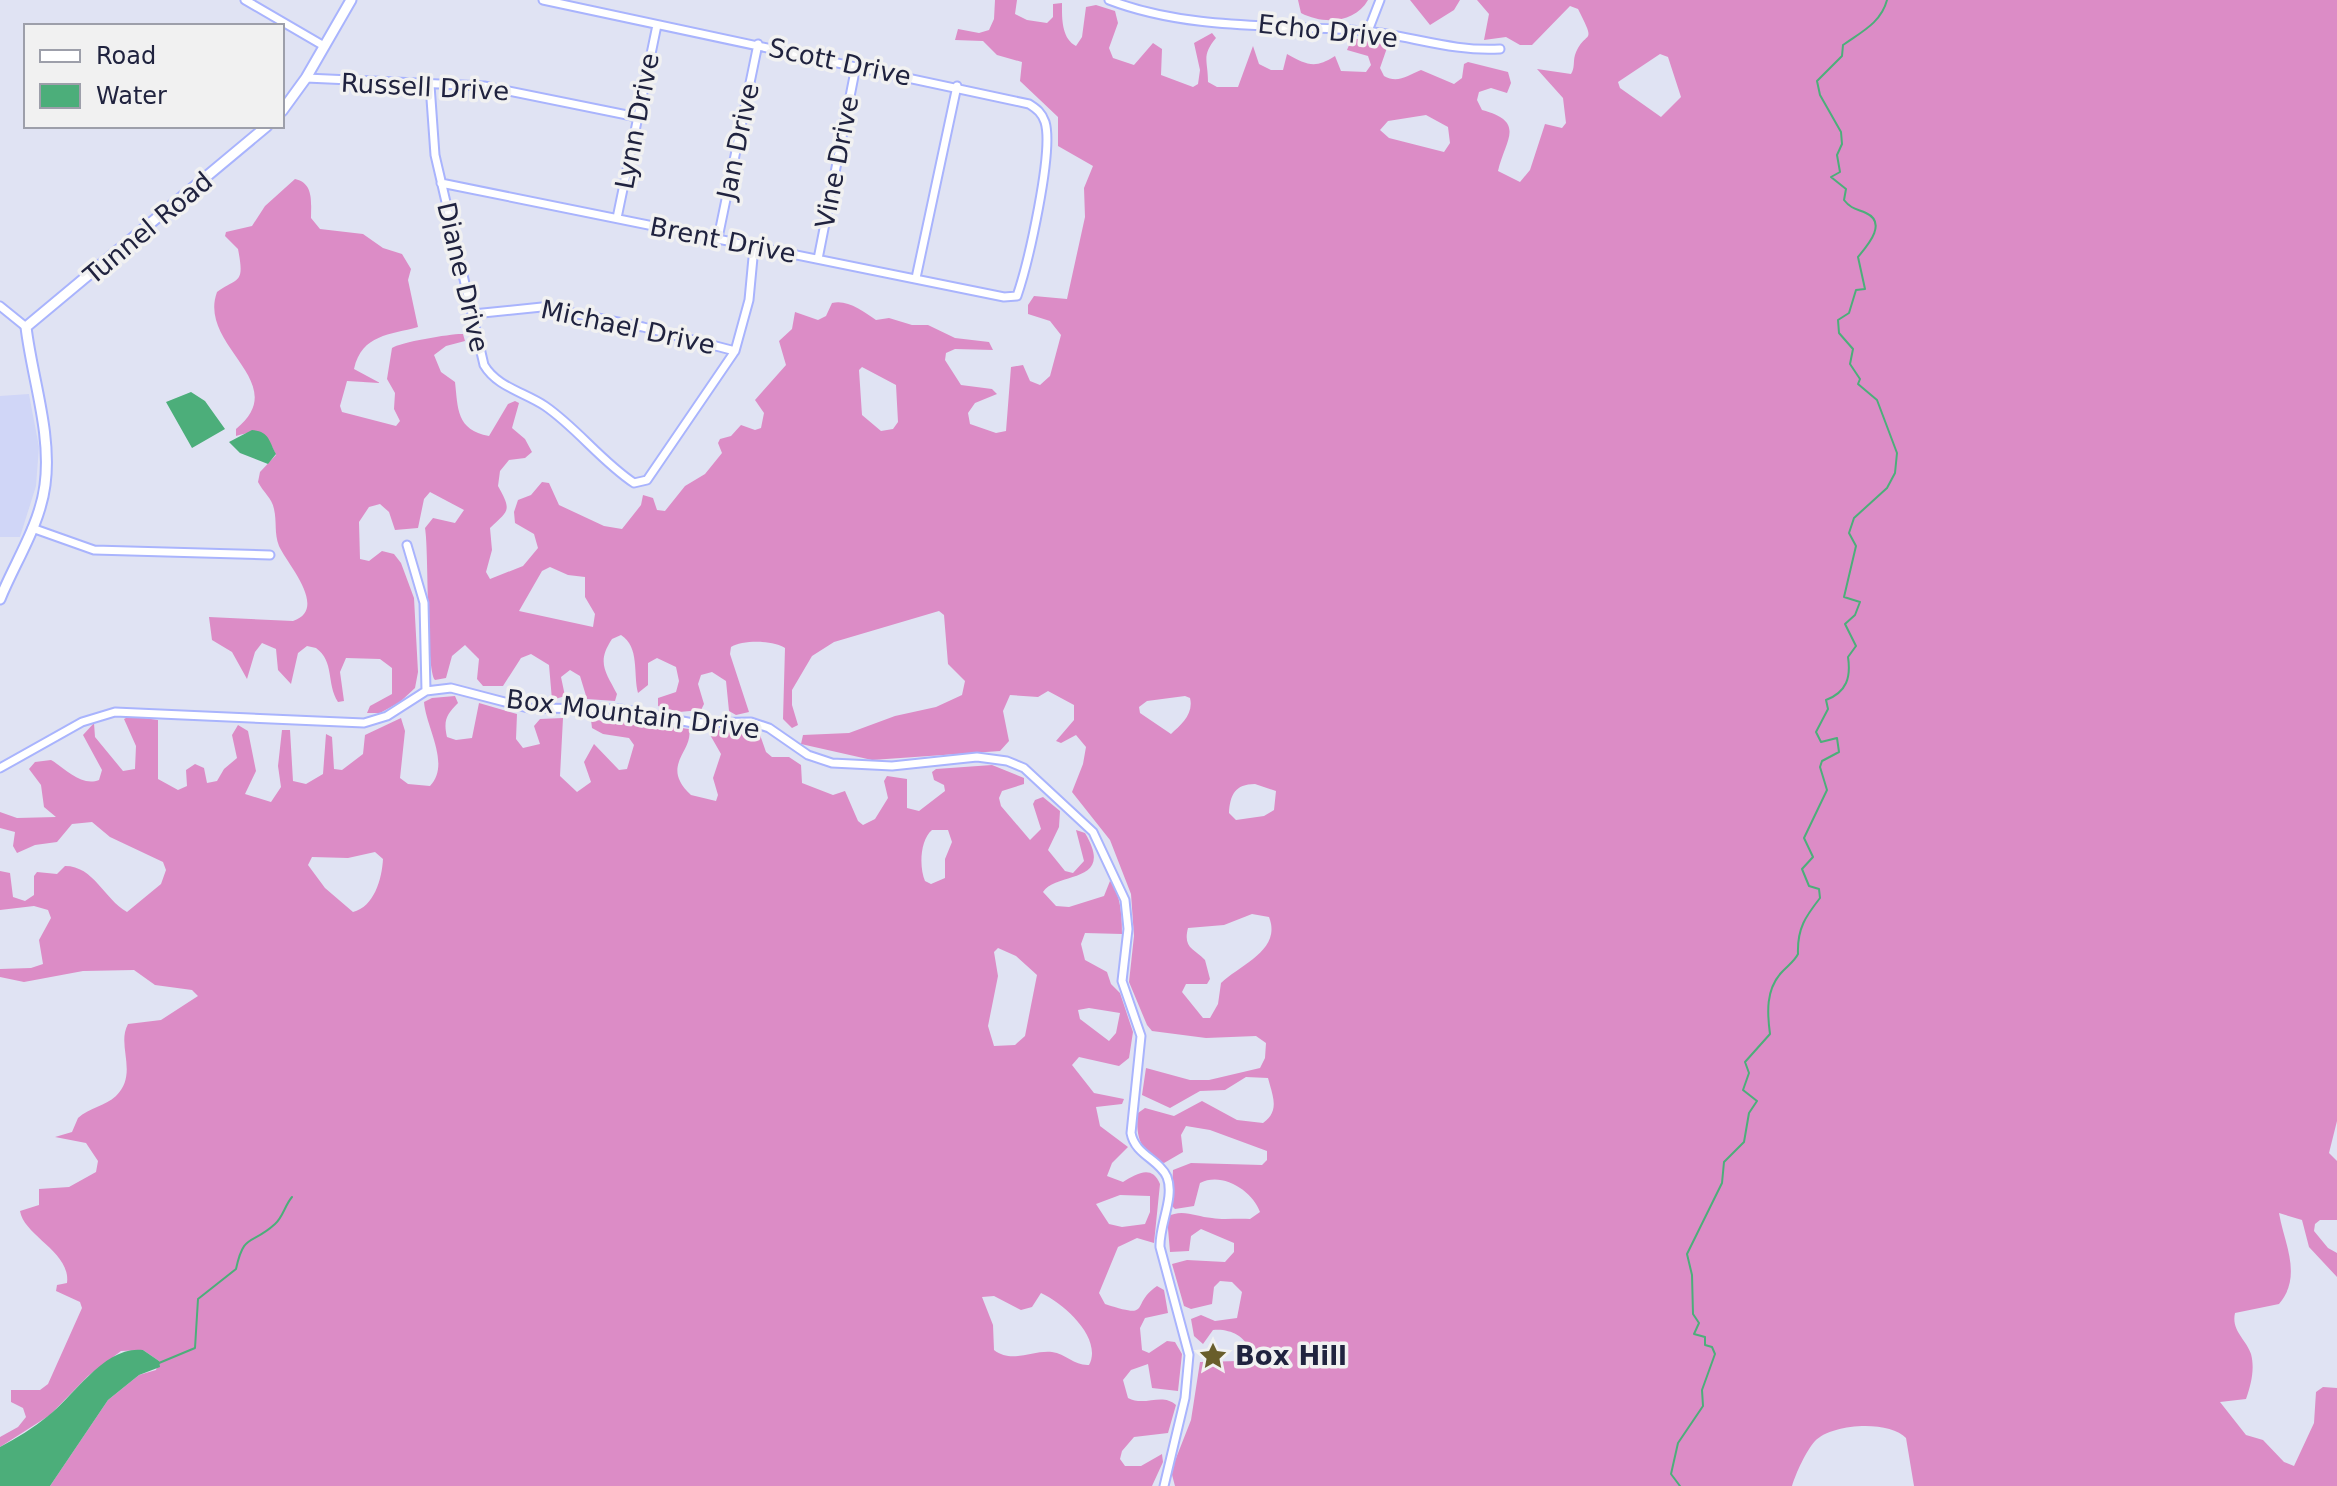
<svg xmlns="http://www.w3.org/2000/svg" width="2337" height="1486" viewBox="0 0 2337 1486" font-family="'DejaVu Sans',sans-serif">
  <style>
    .built { fill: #d0d6f7 }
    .forest { fill: #dc8cc6; fill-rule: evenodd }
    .water { fill: #4cae7a }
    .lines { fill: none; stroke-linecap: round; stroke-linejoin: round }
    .stream { stroke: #4cae7a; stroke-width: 2 }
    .minor-casing { stroke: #a9b4fd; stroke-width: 11 }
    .major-casing { stroke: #a9b4fd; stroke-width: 13 }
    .minor { stroke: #fff; stroke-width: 7 }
    .major { stroke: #fff; stroke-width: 9 }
    .labels { text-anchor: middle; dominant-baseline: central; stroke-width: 7; stroke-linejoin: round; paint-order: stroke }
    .street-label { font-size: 26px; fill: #20233f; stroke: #f1f1f1 }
    .poi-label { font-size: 26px; font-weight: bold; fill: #20233f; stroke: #f1f1f1; text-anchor: start }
  </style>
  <rect width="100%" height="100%" fill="#e0e3f3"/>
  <path class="built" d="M29,394l10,53 -3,39 -16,51h-20v-141z"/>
  <path class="forest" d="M995,0h22l-2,14 12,6 20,3 6,-6v-13l9,-1c0,14 -1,35 14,43l6,-9 4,-30 10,-2 19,6 3,12 -9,25 4,10 21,7 19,-22 9,6 -1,26 32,12 5,-3 2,-14 -6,-27 18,-10 4,5c-15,18 -8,22 -8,44l9,5h21l15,-41 6,18 12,6h12l4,-16c20,11 28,15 48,2l6,15 25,1 5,-7 -3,-9 -21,-6 5,-12 36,7 -8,23 4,8c14,8 24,-1 37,-6l33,14 8,-6 2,-14 4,-2 40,10 3,11 -4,10 -16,-5 -12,4 -2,8 5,10c45,12 23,30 16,61l22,11 10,-12 15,-46 17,4 4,-5 -3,-25 -26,-29 34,5c4,-6 2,-12 4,-19 10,-27 23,-7 3,-46l-8,-3 -38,39h-12l-14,-8 -22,3 5,-26 -12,-14h860v1121l-8,32 8,8v59h-17l-5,4 -1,7 14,17 9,5v24l-28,-30 -7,-27 -23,-7c5,30 24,63 0,91l-44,9c-4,18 11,26 16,41 4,15 0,31 -5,45l-26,3 26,33 17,5 21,22 10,4 20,-43 2,-31 7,-5 14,1v98h-423l-8,-48c-16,-18 -74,-15 -91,3 -9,10 -19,32 -23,45h-617l-4,-15 20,-51 9,-58 39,-1c22,-18 -7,-34 -26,-31l-10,14 -9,-8 -3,-17 10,-4 14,6 22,-3 5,-26 -10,-10 -12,-1 -6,6 -2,17 -21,5 -7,-3 -12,-42 15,-4 38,2 9,-10v-9l-33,-14 -10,7 -2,15 -19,1 -3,-35c15,-9 29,0 45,1 11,2 26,0 38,1l10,-7c-7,-21 -38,-41 -60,-29l-6,23 -19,3 -4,-4 2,-35 18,-7 71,2 5,-5v-9l-57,-21 -24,-4 -5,9 2,17 -19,11c-23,-9 -29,-27 -26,-50l7,-5 29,8 28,-15 35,19 26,3c17,-12 10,-26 5,-45l-22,-1 -21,13 -25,1 -30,17 -28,-13 4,-27 44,12h19l51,-12 5,-10 1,-15 -10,-7 -50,2 -54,-7 -5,-6 -18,-43 5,-46 -3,-42 -21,-54 -38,-48 11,-28 3,-17 -10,-12 -15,8 -5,-2 18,-21v-15l-26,-14 -10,6 -28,-2 -7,16 6,30 -9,10 -128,9 -71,-16 2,-9 46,-2 46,-17 41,-9 26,-12 3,-14 -17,-17 -4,-49 -5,-4 -105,31 -22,14 -20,34v15l6,20 -6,3 -9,-9 2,-71c-11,-8 -43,-8 -54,-1l-1,7 19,58 -13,3 -7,-4 -3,-30 -14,-9 -11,3 -3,9 6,20 -3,6 -22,2 -21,-6v-8l18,-6 3,-11 -3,-14 -19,-9 -9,5v22l-10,8c-5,-19 2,-46 -17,-58l-9,4c-16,24 -6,33 5,55l-2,7 -28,-2 -7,-23 -10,-6 -9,7 4,19 -13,4 -3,-35 -18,-11 -10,4 -18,28h-20l-6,-7 2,-20 -14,-14 -13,11 -6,22 -11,2c-9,-10 -6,-129 -10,-152l8,-10 22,5 9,-13 -34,-18 -6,7 -6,29 -23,2 -6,-18 -9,-8 -11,3 -10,15 1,37 9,2 13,-10 12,3 7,9 13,35 4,74 -3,16 -15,14 -20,11h-13l3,-7 22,-12v-26l-12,-9 -34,-1 -6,14 4,29 -6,1c-12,-19 -3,-40 -22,-54l-9,-2 -9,7 -7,31 -13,-14 -2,-21 -14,-6 -7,9 -8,27 -15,-27 -20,-12 -3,-23 84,4c36,-12 -6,-57 -14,-75 -5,-13 -2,-24 -5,-37 -2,-11 -11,-17 -16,-27l2,-10 16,-17c-10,-22 -15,-26 -40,-19v-7c58,-47 -39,-82 -19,-137 21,-15 28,-7 21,-43l-13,-13 1,-4 26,-6 13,-20 30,-27c19,4 16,23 16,39l9,11 43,5 20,14 19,6 9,15 -3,11 10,47c-28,8 -56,7 -64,42l26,14 -33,-2 -7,25 2,6 54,14 4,-5 -6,-12 1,-16 -8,-14 5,-31c8,-6 63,-15 71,-14l2,7 -19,5 -12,9 7,17 14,10c3,26 1,48 34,54l19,-32 7,-3 4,2 -7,25 13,11 7,13 -7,6 -16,2 -9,11 -2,15c14,25 11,24 -8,42l2,22 -6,22 4,7 33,-13 15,-18 -4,-14 -19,-11 -1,-11 4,-12 13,-5 11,-13 7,1 10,22 45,21 18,3 19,-24 2,-10 10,3 4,12 8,1 20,-25 20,-12 17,-21 -4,-10 2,-4 11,-3 10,-11 14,5 6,-2 3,-15 -9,-13 31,-35 -7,-24 13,-12 3,-17 23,8 8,-4 6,-13c15,-4 31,8 44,17l13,-2 23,7h16l27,13 34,4 4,8 -38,-1 -9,4 -1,7 16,25 31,4 5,5 -22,9 -7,10 2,11 26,9 10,-2 5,-64 12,-2 7,16 10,4 10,-9 11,-41 -11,-14 -22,-7v-9l6,-9 33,3 18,-82 -1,-29 9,-22 -35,-20v-29l-38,-36 2,-19 -25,-7 -14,-14 -28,-1 3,-11 21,4 10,-3 5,-11zM1660,54l8,3 13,40 -20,20 -41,-29 -2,-6zM1426,115l22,12 2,16 -6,9 -55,-14 -9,-8 8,-9zM862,367l34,18 2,37 -5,7 -12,2 -19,-16 -3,-45zM550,567l18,8 17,2v20l10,17 -2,13 -74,-16 23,-40zM1185,696l5,2c4,16 -9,27 -19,36l-31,-21 -1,-6 8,-6zM1255,784l21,7 -2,19 -10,6 -28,4 -7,-7c1,-18 6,-29 26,-29zM1252,914l17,3c13,33 -28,47 -48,66l-3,21 -8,14h-7l-21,-26 4,-8h21l3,-5 -5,-19c-12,-12 -22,-12 -17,-32l36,-3z
    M1298,0h70c-13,23 -44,25 -67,13z
    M1410,0h50l-6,10 -24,15z
    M455,696l3,7c-11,11 -15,17 -11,34l9,3 16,-2 7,-35 38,11 -1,25 7,9 17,-4 -6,-18 6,-7 23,-1 -3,58 17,16 14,-10 -7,-20 10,-18 25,26 8,-1 7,-24 -5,-7 -26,-4 -11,-6 -1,-8 47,2 51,7c5,23 -30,36 2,66l25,6 2,-6 -5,-17 8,-24 -12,-21 13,-4 37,3 7,20 6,5h17l12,8 1,18 31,12 12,-4 13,30 5,4 12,-6 13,-21 -4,-17 3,-5 20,3v29l12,3 26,-20 -1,-6 -10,-5 -2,-8 4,-3 56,-4 32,13v6l-22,7 -3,7 2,8 29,34 11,-11 -8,-25 2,-4 8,-3 17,14 -1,16 -11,23 17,21 8,2 11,-12 -8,-31 9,3c31,52 -28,38 -42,59l13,14 13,1 35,-11 6,-15c11,13 12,36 12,53l-37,-1 -4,11 4,16 22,12 4,12 9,9 13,39 -4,26 -10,8 -40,-9 -7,8 22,28 30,6 -2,5 -26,3 4,19 28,21 -16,16 -5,13 16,6c13,-8 29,-18 37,2l-6,59 -17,-5 -19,9 -19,46 6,11c49,16 24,1 52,-18l7,4 4,23 -23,5 -5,10 2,22 7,3 18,-12 8,1 7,12 -4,37 -26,-3 -4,-24 -17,6 -8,10 5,18c17,9 34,-6 48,7l-8,28 -34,4 -12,14 -2,8 5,7h16l21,-12 1,8 -11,24h-1102l58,-86 31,-25 17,-5 3,-9 -16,-11 -22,1 -33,25 -38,39 -50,32v-10l18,-10 8,-10 -3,-9 -12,-6v-12h29l8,-6 34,-76 -2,-6 -24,-11 1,-6 10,-2c4,-31 -43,-47 -47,-72l19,-6v-16l30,-2 27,-15 2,-11 -12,-18 -31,-6 17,-5 6,-14c11,-10 27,-12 38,-22 23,-23 0,-50 12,-72l33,-4 37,-24 -6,-6 -37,-5 -21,-15 -51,1 -59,11 -24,-5v-8l31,-1 12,-4 -4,-24 12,-22 -3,-8 -14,-4 -34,4v-39l10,2 3,24 12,4 9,-6v-19l3,-4 20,2 8,-8c29,0 39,33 62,46l34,-28 5,-14 -3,-8 -53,-25 -18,-15 -20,2 -15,18 -22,3 -18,8 -4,-7 2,-14 -15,-4v-16l17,6 39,-1 -12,-10 -3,-22 -12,-16 6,-7 16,-2c14,8 30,27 48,20l3,-10 -19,-35 11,-12 1,14 28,34 12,-2 1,-23 -12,-27 6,-3 28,4v59l20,11 9,-4 -1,-16 9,-6 9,4 3,15 10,-2 7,-12 13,-11 -5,-23 6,-10 10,6 8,40 -11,23 26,8 10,-15 -3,-21 4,-36h8l3,51 13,3 17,-10 3,-40 6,3 2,32 8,1 21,-16 2,-19 36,-17 4,13 -5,47 8,6 22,2c21,-22 -4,-58 -6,-84l8,-4zM932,830h16l4,12 -7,17v19l-14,6 -6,-3c-6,-14 -5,-41 7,-51zM375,852l8,7c-1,20 -9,48 -30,53l-28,-24 -17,-23 4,-8 36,1zM998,948l18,8 21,19 -12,61 -10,9 -21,1 -6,-20 10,-50 -4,-24zM1089,1008l31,5 -4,20 -7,8 -29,-22 -2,-9zM1120,1195l30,1v16l-5,12 -23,3 -13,-3 -13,-20zM1041,1293c24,11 62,46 48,72 -14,1 -23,-11 -37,-13 -20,-2 -40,12 -58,-2l-1,-25 -11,-28 12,-1 27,14 11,-3z"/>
  <path class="water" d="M191,392l14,9 20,28 -33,19 -26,-46z
    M252,430c17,1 17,11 24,24l-8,10 -28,-11 -11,-11z
    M143,1350l16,11 1,6 -21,8 -31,25 -58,86h-50v-39c17,-9 33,-19 48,-31 27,-21 57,-71 95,-66z"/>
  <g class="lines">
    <path class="stream" d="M159,1363l36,-15 3,-49 38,-30c8,-37 15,-23 39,-45 8,-7 10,-19 17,-27
      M1680,1486l-9,-12 7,-31 25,-37 -1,-16 13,-36 -3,-7 -7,-2v-8l-11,-3 5,-11 -6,-9 -1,-39 -5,-21 35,-71 2,-21 20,-20 5,-29 8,-12 -14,-11 6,-17 -4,-11 25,-28c-3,-22 -4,-44 11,-61 6,-7 13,-11 17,-19 -1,-26 8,-38 22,-56l-1,-9 -10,-3 -7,-17 11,-12 -9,-19 23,-48 -7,-23 2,-6 17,-9 -2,-14 -16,4 -5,-10 12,-23 -2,-9c21,-8 25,-23 22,-43l8,-11 -11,-22 10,-9 5,-13 -16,-5 12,-51 -7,-13 5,-15 33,-30 8,-15 2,-20 -20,-53 -19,-16 2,-5 -10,-15 3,-15 -14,-16 -1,-13 11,-7 7,-23 9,-1 -7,-32c9,-11 30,-34 8,-44 -9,-4 -15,-4 -22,-13l2,-11 -15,-12 9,-5 -3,-17 5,-11 -1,-12 -21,-37 -3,-14 25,-25 1,-11c18,-13 38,-22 44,-45"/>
    <defs>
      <path id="minor" d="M245,0l79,46
        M1109,0c81,31 171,24 257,31 45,5 88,21 134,18
        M1368,31l12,-31
        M306,78l178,8 153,31
        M430,85l5,70 49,210c13,22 40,27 61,41 32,22 56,55 89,77l13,-3 88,-129 14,-51 5,-53
        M441,183l563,114 13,-1c11,-32 37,-145 28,-174 -3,-9 -8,-13 -16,-18l-486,-104
        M617,218l40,-193
        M718,238l40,-194
        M818,259l38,-193
        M916,278l41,-192
        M0,306l26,21
        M473,314l69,-7 101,20 92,24
        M32,528l62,22 176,5
        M407,545l17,58 2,88
        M0,768l82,-46 33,-10 249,11 23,-7 39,-25 25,-3 77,20 92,1 73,14 58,-1 18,6 39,27 24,8 60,3 85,-9 30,4 17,7 69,64 32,68 3,29 -6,52 19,55 -10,97c4,22 28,26 36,44 8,20 -8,48 -7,70l29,108 -4,43 -21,88"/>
      <path id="major" d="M282,111l24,-33 45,-78
        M0,599c15,-37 40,-74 45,-114 7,-52 -13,-107 -19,-158l241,-201"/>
    </defs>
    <use href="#minor" class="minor-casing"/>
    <use href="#major" class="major-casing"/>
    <use href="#minor" class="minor"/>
    <use href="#major" class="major"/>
  </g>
  <defs>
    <symbol id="sight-bare" viewBox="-9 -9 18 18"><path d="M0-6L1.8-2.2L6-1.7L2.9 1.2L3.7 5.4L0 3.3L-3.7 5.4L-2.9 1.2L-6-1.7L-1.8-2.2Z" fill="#695e2b" stroke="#f1f1f1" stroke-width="2.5" paint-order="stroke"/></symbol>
  </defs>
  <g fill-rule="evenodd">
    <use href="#sight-bare" x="1193" y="1336" width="40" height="40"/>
  </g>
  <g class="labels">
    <g class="street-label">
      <text transform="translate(1328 31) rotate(6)">Echo Drive</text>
      <text transform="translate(840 62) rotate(12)">Scott Drive</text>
      <text transform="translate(425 87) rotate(3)">Russell Drive</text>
      <text transform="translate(637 121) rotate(-79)">Lynn Drive</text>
      <text transform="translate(738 141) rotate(-78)">Jan Drive</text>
      <text transform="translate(837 162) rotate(-79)">Vine Drive</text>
      <text transform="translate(148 228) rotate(-40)">Tunnel Road</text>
      <text transform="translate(723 240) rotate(11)">Brent Drive</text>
      <text transform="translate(463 277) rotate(77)">Diane Drive</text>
      <text transform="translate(628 327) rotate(12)">Michael Drive</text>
      <text transform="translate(633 714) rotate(7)">Box Mountain Drive</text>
    </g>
    <g class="poi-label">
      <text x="1235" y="1356">Box Hill</text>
    </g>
  </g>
  <rect x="24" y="24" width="260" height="104" fill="#f1f1f1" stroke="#9d9faa" stroke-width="2"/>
  <rect x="40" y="50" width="40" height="12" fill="#ffffff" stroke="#9d9faa" stroke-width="2"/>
  <text x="96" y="64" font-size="24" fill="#20233f">Road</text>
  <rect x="40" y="84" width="40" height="24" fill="#4cae7a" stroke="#9d9faa" stroke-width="2"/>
  <text x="96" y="104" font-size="24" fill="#20233f">Water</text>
</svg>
